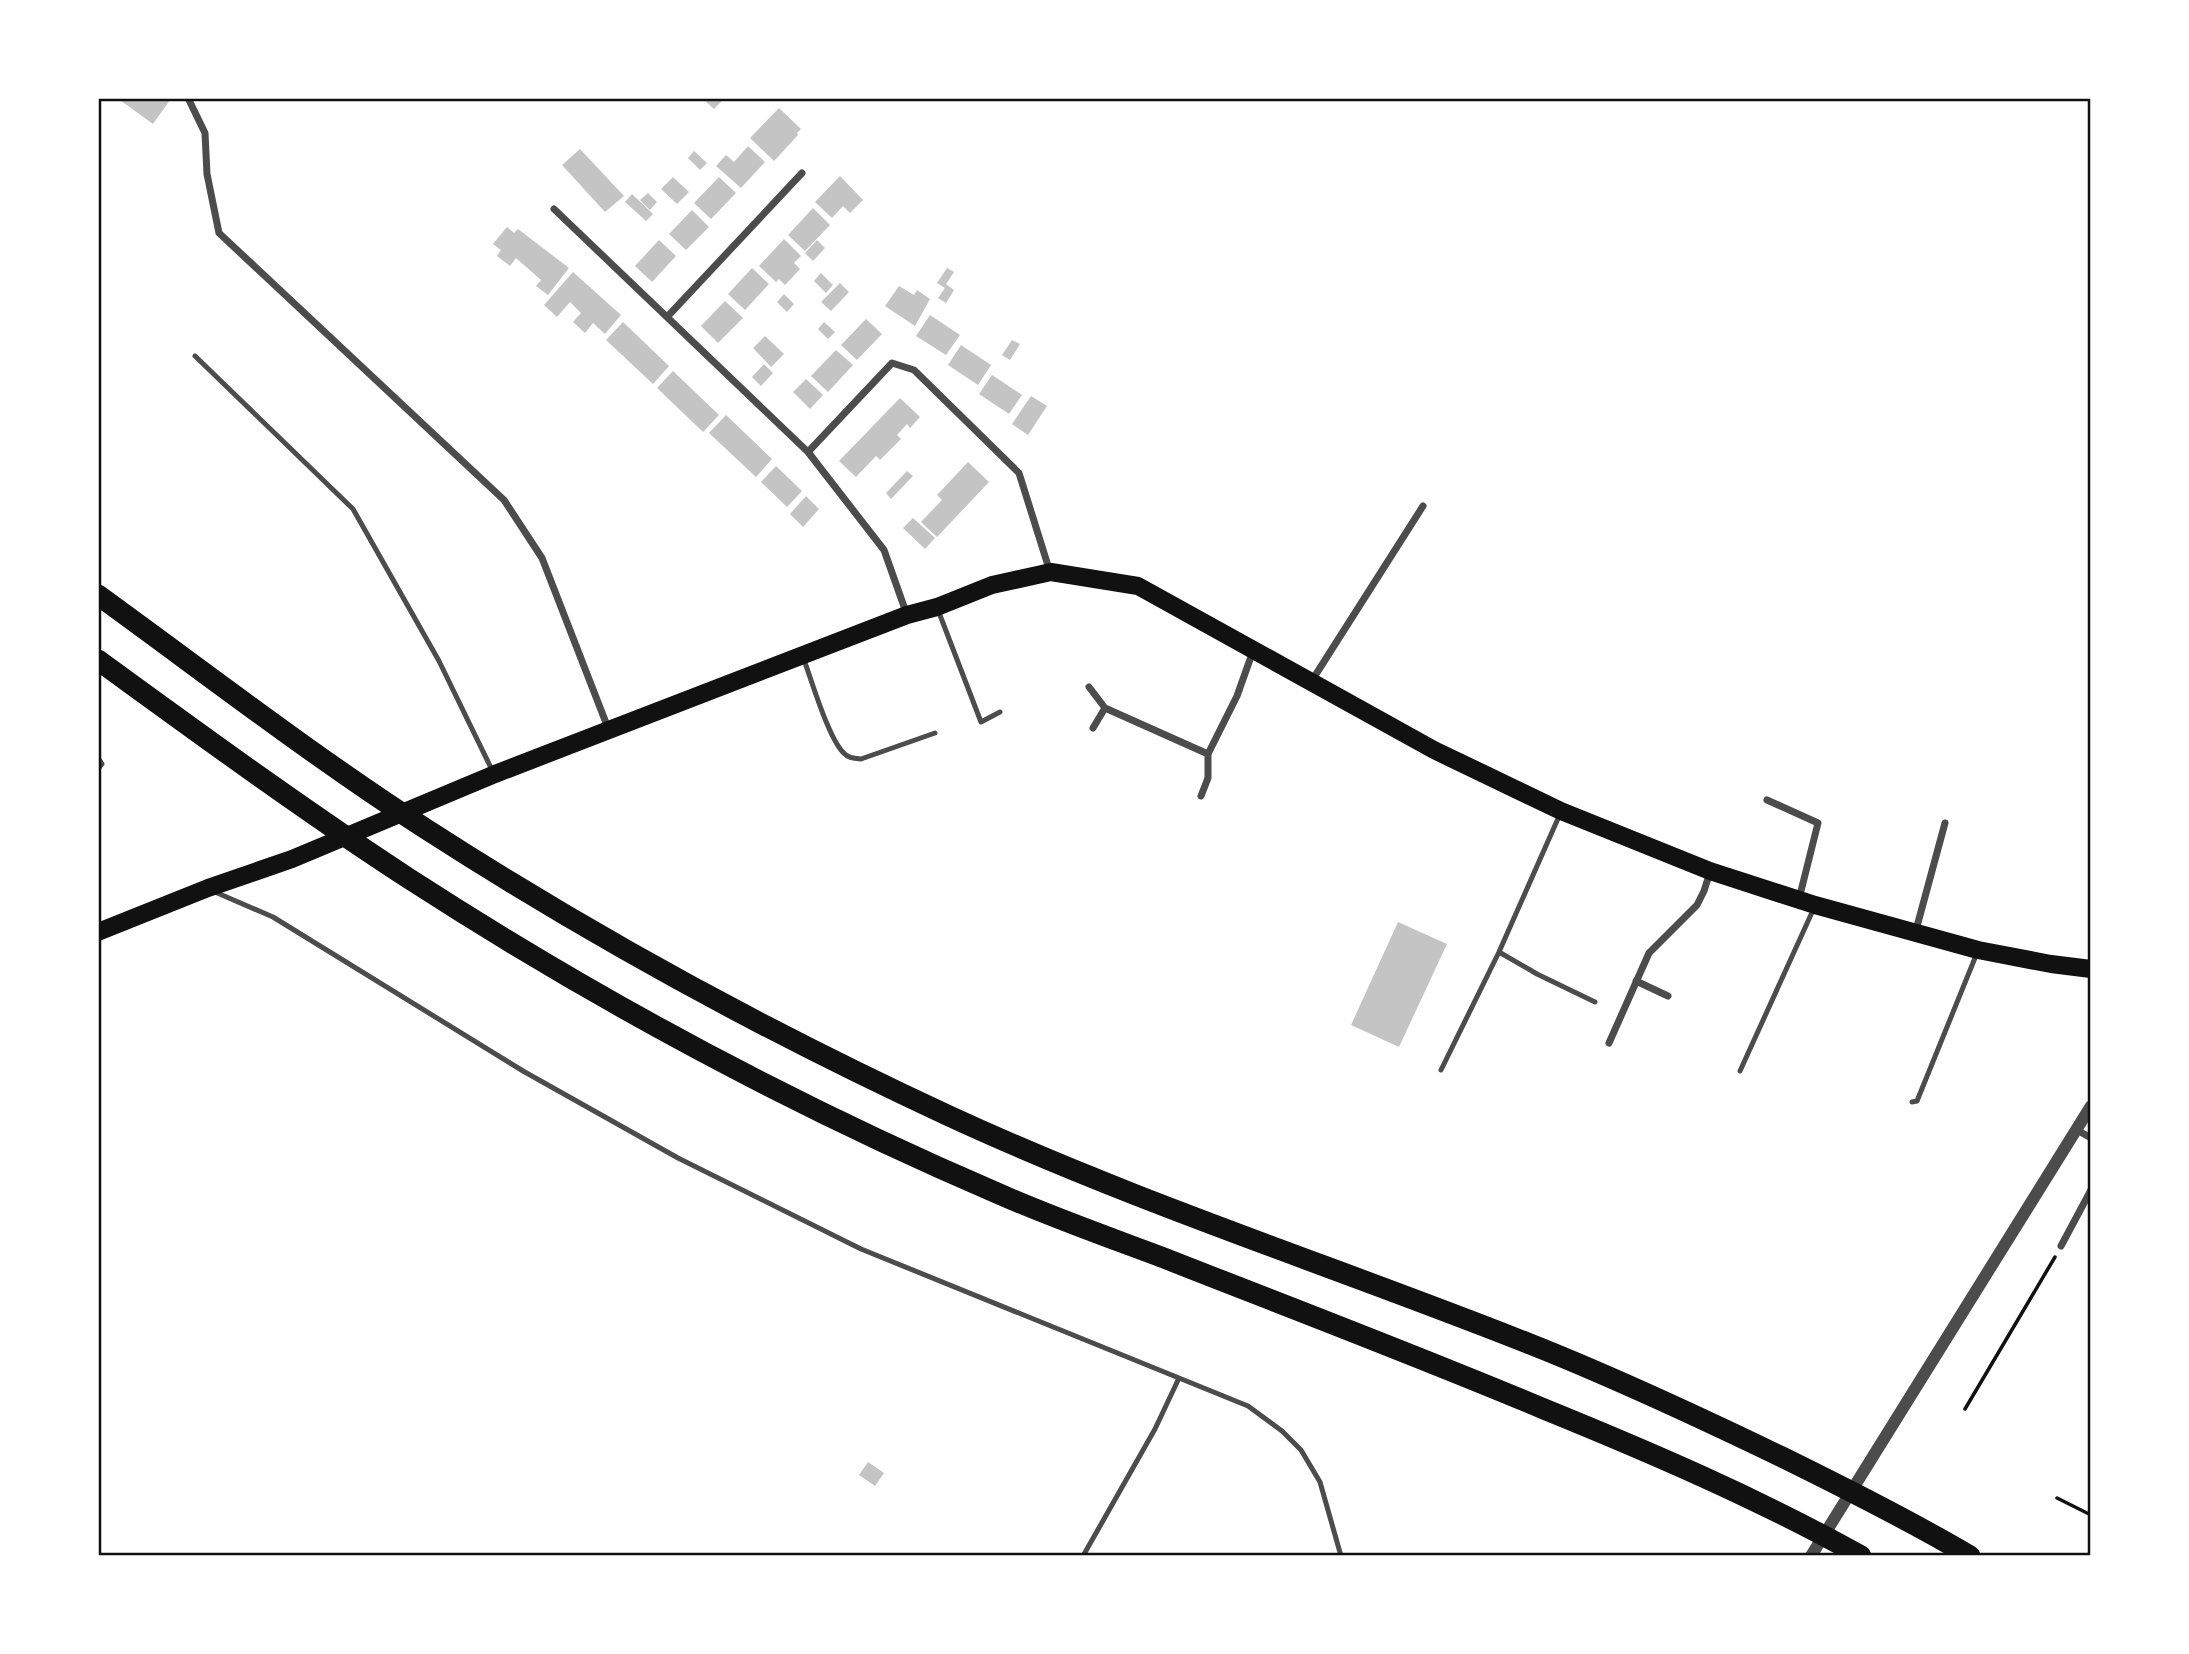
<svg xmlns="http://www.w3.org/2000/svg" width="2189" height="1654" viewBox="0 0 2189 1654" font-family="Montserrat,sans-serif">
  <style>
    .building { fill: #c4c4c4 }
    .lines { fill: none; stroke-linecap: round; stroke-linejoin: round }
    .path { stroke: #111; stroke-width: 3.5 }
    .service { stroke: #4c4c4c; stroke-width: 5 }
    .minor { stroke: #4c4c4c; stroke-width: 7 }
    .tertiary { stroke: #4c4c4c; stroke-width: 12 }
    .primary { stroke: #111; stroke-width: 18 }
    .motorway { stroke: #111; stroke-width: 21 }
    .neatline { fill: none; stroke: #111; stroke-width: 2.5 }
  </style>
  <rect width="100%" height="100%" fill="#fff"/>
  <path class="building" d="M117,98h49l4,2 -17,24z
    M702,98h23l-11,11z
    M779,108l22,21 -4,4 1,2 -24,26 -24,-23z
    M748,146l17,16 -24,26 -25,-22 10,-11 8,7z
    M580,149l44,47 -19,16 -43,-47z
    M694,151l13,12 -7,7 -12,-12z
    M840,176l23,24 -13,13 -7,-7 -11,12 -17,-16z
    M673,177l16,15 -12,12 -16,-15z
    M719,177l17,16 -25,26 -17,-16z
    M648,193l9,9 -7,8 -10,-10z
    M632,194l21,20 -7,7 -21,-19z
    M813,208l17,17 -25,26 -17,-16z
    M692,210l17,17 -23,23 -17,-16z
    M507,227l7,6 4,-4 51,39 -21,27 -12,-9 5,-6 -25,-22 -6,8 -13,-10 4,-6 -8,-6z
    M784,239l17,17 -7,7 6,6 -15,16 -6,-6 -3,3 -17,-16z
    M659,240l17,16 -24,26 -17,-16z
    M817,240l8,8 -12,13 -8,-8z
    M752,268l17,16 -24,26 -17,-16z
    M947,268l7,4 -8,12 8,6 -8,13 -8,-5 7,-10 -8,-5z
    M573,272l48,43 -16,19 -12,-11 -8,10 -12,-11 8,-9 -11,-11 -13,15 -13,-12z
    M821,273l12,12 -7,8 -12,-12z
    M840,283l9,9 -18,19 -10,-9z
    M899,286l15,9 3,-5 13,9 -15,27 -30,-20z
    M784,294l10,10 -7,8 -10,-10z
    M725,301l18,17 -25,25 -17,-17z
    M930,315l30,20 -14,20 -30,-19z
    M866,319l16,15 -25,26 -16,-15z
    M623,322l46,44 -16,18 -47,-44z
    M824,322l11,10 -7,7 -10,-10z
    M765,336l19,18 -13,13 -18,-19z
    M1012,340l8,4 -10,16 -8,-5z
    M961,345l30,20 -13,20 -30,-20z
    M836,350l17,15 -25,27 -17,-16z
    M764,364l9,9 -12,13 -9,-9z
    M673,371l46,44 -16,17 -46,-44z
    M992,375l30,20 -13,19 -30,-20z
    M806,379l17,16 -13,14 -17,-17z
    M1031,396l16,10 -19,29 -16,-11z
    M900,398l20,19 -10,11 -3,-4 -10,11 4,4 -21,21 -4,-4 -20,21 -17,-16z
    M726,415l46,44 -16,18 -47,-44z
    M968,462l21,20 -52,55 -16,-15 21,-22 -5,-5z
    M776,466l26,25 -15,16 -26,-25z
    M907,471l6,5 -22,23 -5,-6z
    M806,496l13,13 -16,18 -13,-13z
    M913,518l22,20 -10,11 -22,-21z
    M1398,922l49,22 -48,103 -48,-22z
    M868,1462l16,11 -9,13 -16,-11z"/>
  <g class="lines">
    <path class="path" d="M1965,1409l90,-152
      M2057,1498l34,17"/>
    <path class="service" d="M195,356l158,153 86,152 54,111
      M938,610l43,112 19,-10
      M804,660c8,21 26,84 42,95 5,4 9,3 15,4l74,-26
      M98,758l4,6 -4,5
      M215,892l58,25 250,154 155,87 183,91 318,129
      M1499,952l38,22 58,28
      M1441,1070l58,-118 61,-138
      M1740,1071l74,-163
      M1912,1102l5,-1 60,-148
      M1083,1556l72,-127 24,-51 69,28 34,25 19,19 19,32 21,74"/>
    <path class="minor" d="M188,98l17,35 2,41 12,59 285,267 38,58 66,170
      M554,209l254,243 76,98 23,65
      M668,316l134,-143
      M808,452l84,-89 22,7 105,103 31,99
      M1311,682l112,-176
      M1089,687l16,21 103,46
      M1093,728l12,-20
      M1201,796l7,-18v-24l29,-58 16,-45
      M1767,800l51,23 -19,76
      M1916,930l29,-107
      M1636,981l32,15
      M1609,1043l40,-90 48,-48 7,-14 6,-19
      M2077,1130l14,8
      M2061,1246l30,-56"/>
    <path class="tertiary" d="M1811,1556l280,-450"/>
    <path class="primary" d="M98,932l110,-44 84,-29 203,-85 412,-159 30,-8 55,-22 59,-13 87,14 296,164 127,61 149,60 105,34 163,45 73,14 40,5"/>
    <path class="motorway" d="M98,595c109,79 215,161 328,234 166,107 342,203 521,286 190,88 389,152 583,229 86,34 169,73 252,113 63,31 127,63 188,99
      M98,660c102,74 204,149 310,218 187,121 384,227 589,315 54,24 111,44 167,65 127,50 254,98 380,151 108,44 215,90 317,147"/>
  </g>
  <rect width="2189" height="1654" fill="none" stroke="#ffffff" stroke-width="200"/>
  <rect x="100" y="100" width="1989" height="1454" class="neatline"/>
</svg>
